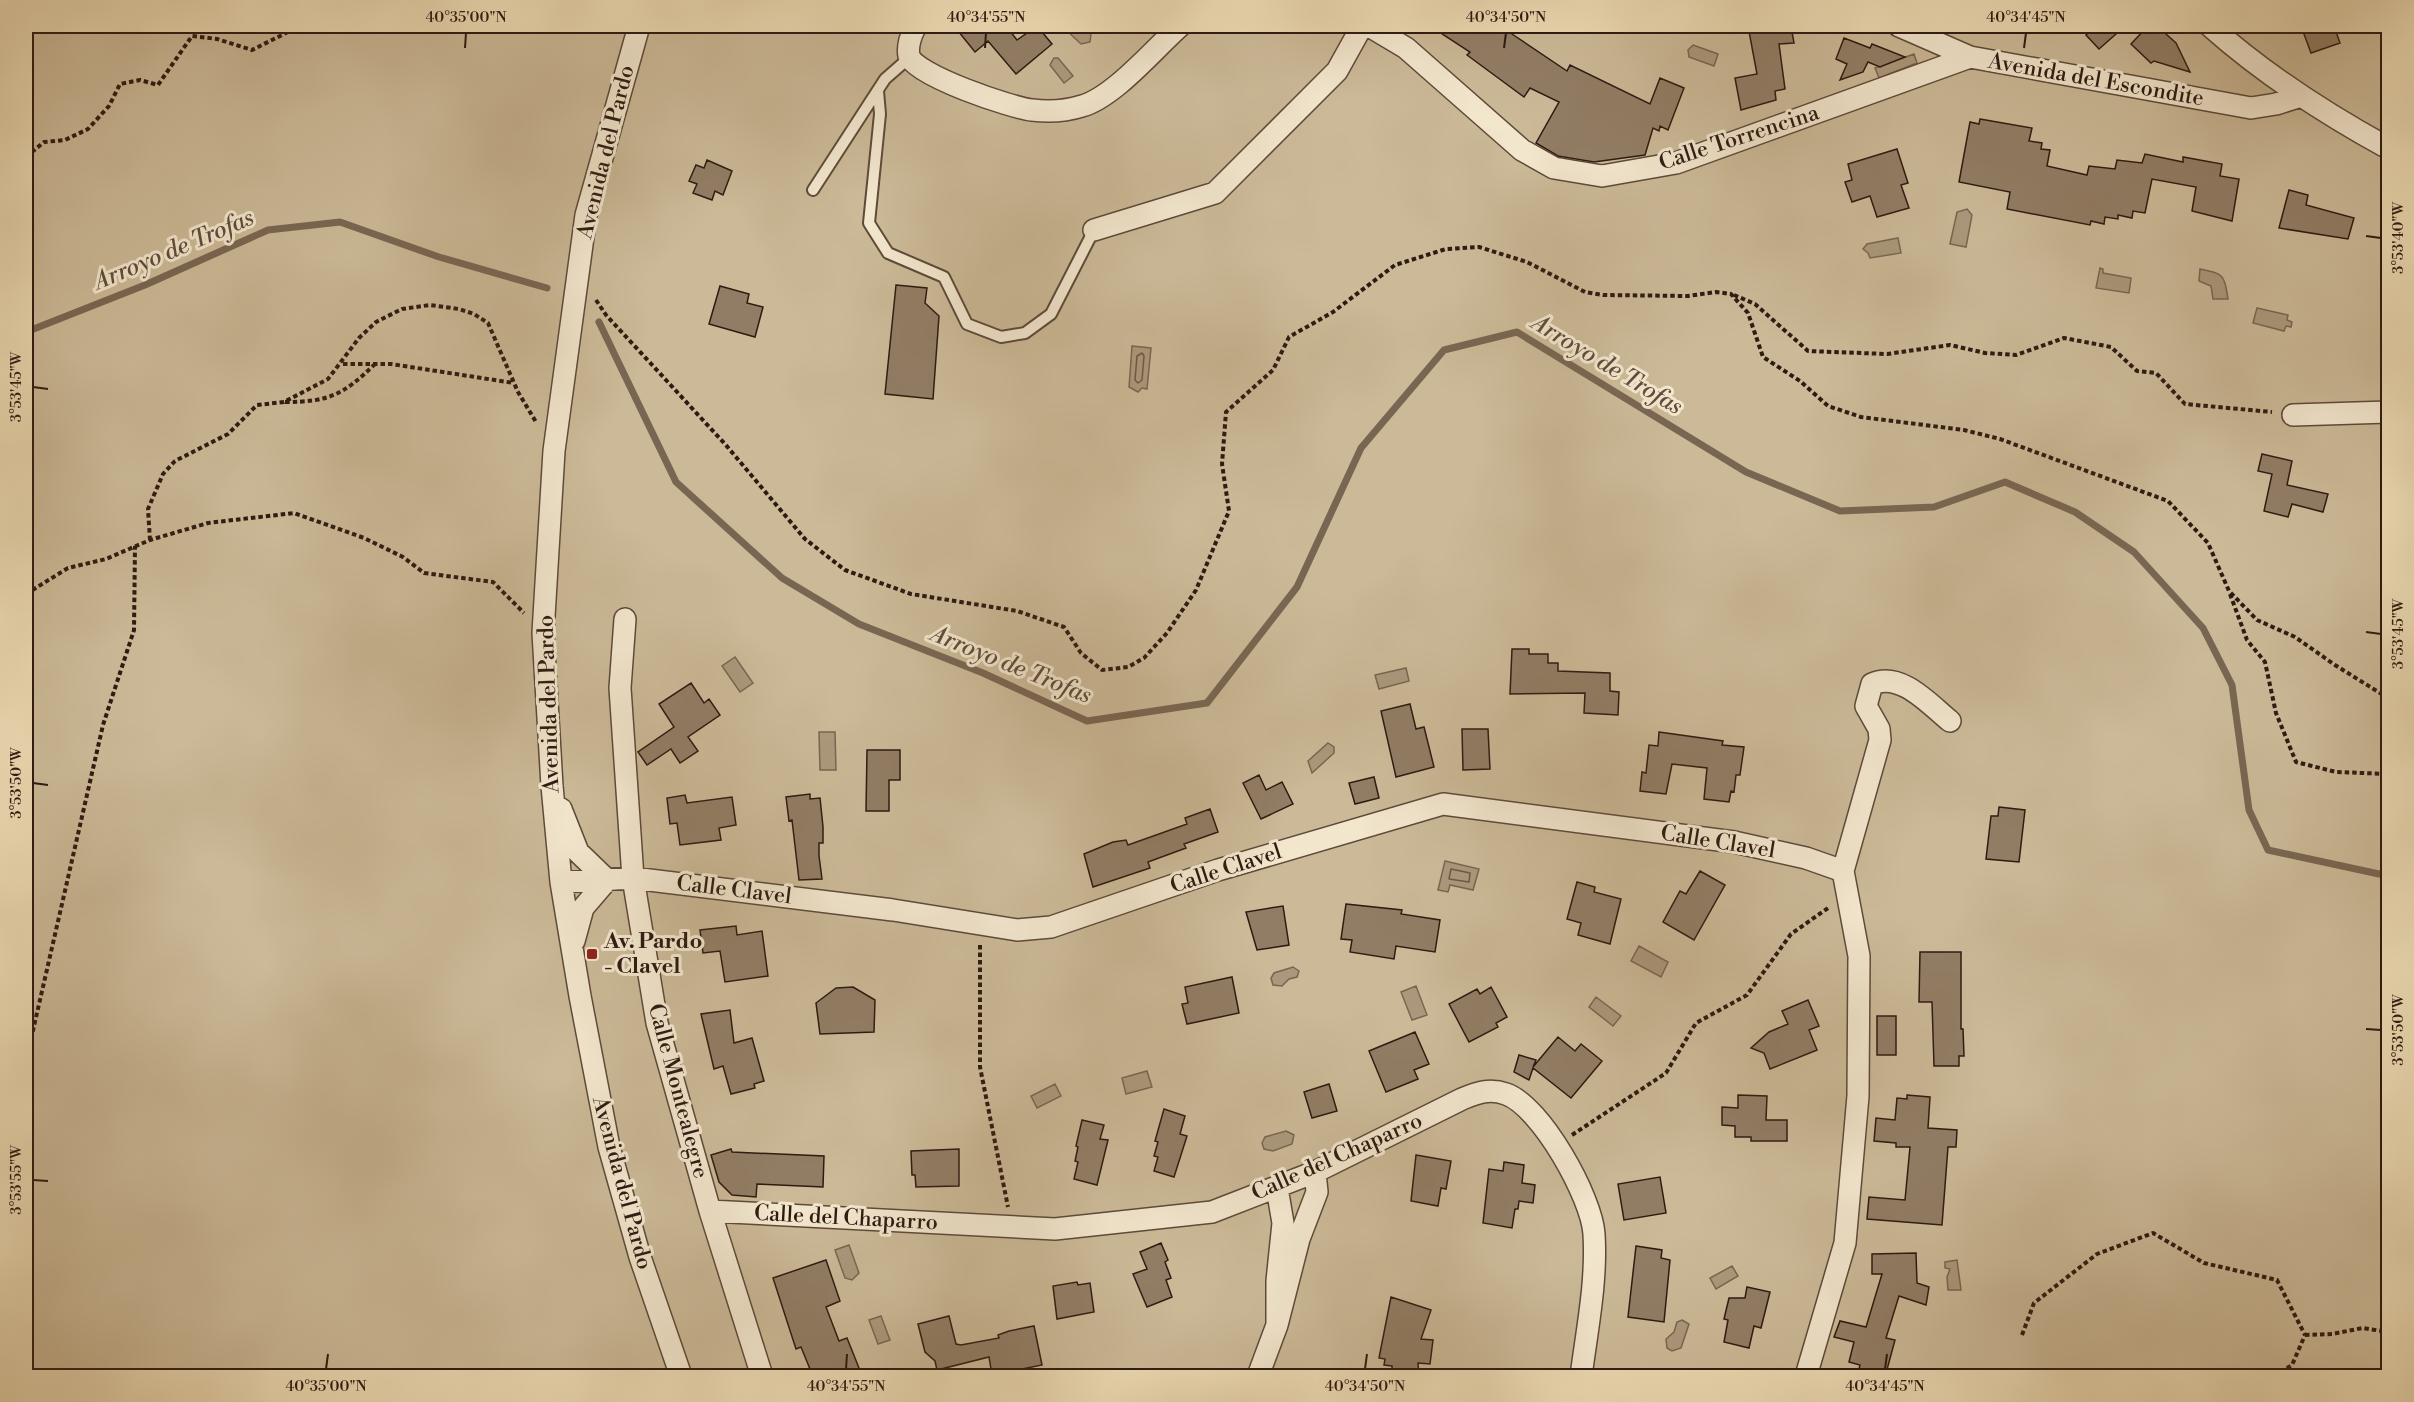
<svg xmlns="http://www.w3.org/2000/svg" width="2414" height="1402" viewBox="0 0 2414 1402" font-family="'Libre Bodoni',serif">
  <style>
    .green { fill: #cbb997; stroke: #7d6a54; stroke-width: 1.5 }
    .water { fill: #ab987c; stroke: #796652; stroke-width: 1.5 }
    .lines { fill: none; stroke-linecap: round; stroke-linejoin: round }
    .shore { stroke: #6d5947; stroke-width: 1.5 }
    .stream { stroke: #796652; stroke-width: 7 }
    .building { fill: #917d65; stroke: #2f1a12; stroke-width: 1.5 }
    .service-casing { stroke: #5e4a3a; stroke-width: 14 }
    .minor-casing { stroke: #5e4a3a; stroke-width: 24 }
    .path { stroke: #2f1a12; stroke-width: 4; stroke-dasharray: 4.5 3; stroke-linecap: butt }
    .service { stroke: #f2e6cd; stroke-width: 10 }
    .minor { stroke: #f2e6cd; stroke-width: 21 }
    .ticks { fill: none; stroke: #2f1a12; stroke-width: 2 }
    .poi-dot { fill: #8f2418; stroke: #f2e6cd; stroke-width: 2 }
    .labels { text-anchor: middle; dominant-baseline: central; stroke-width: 6; stroke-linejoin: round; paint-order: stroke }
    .street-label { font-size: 22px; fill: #2f1a12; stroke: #f2e6cd }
    .poi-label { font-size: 22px; font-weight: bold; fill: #2f1a12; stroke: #f2e6cd; text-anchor: start }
    .water-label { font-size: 24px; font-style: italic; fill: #614c3c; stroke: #f2e6cd }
    .neatline { fill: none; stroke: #2f1a12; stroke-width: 2 }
    .ticks-label { font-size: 15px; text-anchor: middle; fill: #2f1a12 }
  </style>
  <rect width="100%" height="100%" fill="#ebd9b2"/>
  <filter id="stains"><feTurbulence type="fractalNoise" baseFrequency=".00333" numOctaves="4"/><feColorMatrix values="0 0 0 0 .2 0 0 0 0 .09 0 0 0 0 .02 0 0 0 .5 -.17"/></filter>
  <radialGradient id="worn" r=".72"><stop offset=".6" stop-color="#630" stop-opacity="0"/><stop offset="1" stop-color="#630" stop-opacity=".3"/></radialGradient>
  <path class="green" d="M26,26h2362v1350h-2362z"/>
  <path class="water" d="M1062,26h21l8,8 -1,8 -9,2z
    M1693,45l25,9 -4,12 -25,-9 -1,-7z
    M1914,54l3,9 -38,15 -4,-10z
    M1054,58h4l15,18 -9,7 -14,-18z
    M1967,209l5,6 -6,32 -16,-3 7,-32z
    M1898,238l3,15 -31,5 -2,-5 -5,-4 4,-5z
    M2100,268l3,1v4l28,5 -2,15 -33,-5z
    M2200,269c24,5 24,5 28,30h-15l-2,-13 -12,-5z
    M2257,308l31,7 -1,5 5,2 -1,5 -5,-1 -2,5 -31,-8z
    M1132,346l19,2 -4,41 -5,-1 -4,4 -9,-5z
    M735,657l18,26 -13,9 -18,-26z
    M1406,668l3,13 -30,8 -4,-14z
    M819,732h16l1,38h-16z
    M1328,743l6,4v6l-22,20 -4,-12z
    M1445,861l34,8 -6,21 -23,-5 -2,7 -10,-2z
    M1639,946l29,16 -7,15 -30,-16z
    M1293,967l6,4 -2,6 -8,2 -7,7 -9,-1 -2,-7 3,-5z
    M1416,986l11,29 -15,5 -11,-28z
    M1596,997l25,19 -8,10 -24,-19z
    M1147,1071l5,16 -26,7 -4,-16z
    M1055,1084l6,12 -24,12 -6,-12z
    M1286,1131l8,4 -2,9 -19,7 -9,-2 -2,-6 3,-6z
    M849,1245l10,28 -7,7 -7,-2 -10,-28z
    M1957,1260l4,30h-13l-1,-13 3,-8 -5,-1v-6z
    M1732,1266l6,10 -22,13 -6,-11z
    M881,1316l9,24 -12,4 -9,-24z
    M1682,1320l7,4 -8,24 -9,3 -5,-3 -1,-9 8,-7 3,-10z"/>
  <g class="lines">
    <path class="shore" d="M1142,353l2,3 -2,24 -4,3 -3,-3 2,-24z
      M1451,869l19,4 -1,9 -20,-3z"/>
    <path class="stream" d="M599,322l77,160 106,96 77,46 124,49 104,48 120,-18 90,-116 64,-139 83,-98 73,-18 229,140 94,39 94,-4 71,-25 70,30 59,40 69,76 29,57 17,125 19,40 111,24 9,-2
      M26,332l119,-47 123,-55 72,-8 99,35 108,31"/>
  </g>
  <path class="building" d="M954,26h52l11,14 20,-14 15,18 -36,30 -28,-33 -13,11z
    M1430,26h74l10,6 -2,2 55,37 3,-6 80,39 10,-26 24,10 -16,42 -8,-4 -1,5 -6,-3 -8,27 -51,7 -36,-6 -22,-13 23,-41 -29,-14 -6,9 -57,-42 3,-3z
    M1748,26h43l3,17 -15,1 6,45 -10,2 1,9 -35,10 -6,-32 22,-4z
    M2097,26h28l-26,23 -13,-14z
    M2148,26h9l19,17 14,29 -36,-11 -3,2 -20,-19z
    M2301,26h33l6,17 -29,10z
    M1844,38l26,10 2,-4 33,13 -25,10 -12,-5 -5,10 -23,8 7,-16 -11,-5z
    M1980,119l52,9 -3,13 13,2 -1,6 9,1 -3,16 40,9 2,-9 26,3 2,-9 25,3 3,-9 38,8v-5l39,7 -2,12 19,3 -7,42 -40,-10 4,-24 -44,-8 -7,34 -12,-2 -1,7 -14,-3v4l-13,-2 -1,7 -13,-3 -1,4 -83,-16 3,-17 -51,-10 11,-60 9,2z
    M1897,149l11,34 -7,2 8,23 -32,9 -7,-21 -18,6 -7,-20 7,-2 -4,-16z
    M707,160l25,11 -9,24 -8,-4 -3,9 -19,-7 4,-9 -8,-3 7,-16 8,3z
    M2289,190l19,5 -2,10 48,13 -6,21 -69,-11z
    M896,285l31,3 -2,15 14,13 -6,83 -48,-5z
    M720,286l29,8 -2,9 16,4 -8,30 -46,-13z
    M2262,454l30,7 -5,24 41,9 -5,18 -31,-8 -4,13 -24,-6 8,-37 -14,-3z
    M1512,649h17v5h19v9h10v8l52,2v18l9,1 -1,23 -34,-2 1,-20 -75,1z
    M691,683l13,20 5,-4 11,16 -32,22 10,14 -18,12 -9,-14 -24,16 -9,-13 36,-25 -15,-23z
    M1410,704l6,25 8,-2 10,40 -38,10 -15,-66z
    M1462,729h26l2,40 -27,1z
    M1659,732l64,9 -1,4 22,2 -4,28h-4l-2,17 -3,-1 -2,11 -25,-3 3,-31 -35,-4 -6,30 -26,-3 2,-19 4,1 3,-28 9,1z
    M867,750h33v30h-11v31h-23z
    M1259,775l7,15 16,-8 11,22 -32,15 -18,-36z
    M1374,777l5,21 -24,6 -6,-21z
    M810,794v5l10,-1 3,29v16h-4v13l3,23 -23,1 -7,-60 -3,1 -3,-24z
    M685,795l2,8 45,-6 4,28 -17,3 2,12 -41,5 -3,-22 -7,1 -3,-26z
    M1999,807l26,3 -6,52 -33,-3 5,-43h7z
    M1210,809l8,23 -34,12 2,4 -38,14 2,6 -57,19 -9,-33 29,-12 13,-2 2,5 59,-21 -2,-6z
    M1700,871l25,14 -31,55 -31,-18 17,-31 6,3z
    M1577,882l18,5 -1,5 27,7 -11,45 -32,-9 3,-12 -14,-4z
    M1346,904l56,6 -1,4 39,6 -5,32 -39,-6 -2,13 -44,-7 2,-12 -11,-1z
    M1283,906l6,39 -32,5 -11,-38z
    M736,926l1,9 25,-4 6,45 -43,6 -5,-31 -17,2 -3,-23z
    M1920,952h41v77h2l1,27h-5v10h-25l-2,-64h-13z
    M1232,977l7,36 -52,11 -5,-20 6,-1 -3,-16z
    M853,987l22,13 -1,32 -54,2 -4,-31 20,-15z
    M1491,987l16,30 -11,6 2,4 -29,15 -20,-38 28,-15 3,5z
    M1808,1000l11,26 -10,4 8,20 -47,19 -6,-16 -13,-5 18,-16 19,-8 -6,-13z
    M730,1010l4,33 18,-5 12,43 -10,3 1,4 -24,6 -8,-28 -9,3 -13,-55z
    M1877,1016h19v39h-19z
    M1415,1032l14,32 -15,6 4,9 -32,13 -17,-41z
    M1558,1037l17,14 6,-7 21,17 -31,37 -38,-30 -4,12 -15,-8 5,-17 17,5 -3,7z
    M1329,1084l8,27 -25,7 -8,-26z
    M1738,1095l29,1 -1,24h21v21h-36v-4h-16v-11l-13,-1v-18l16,1z
    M1907,1095l23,2 -2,31 29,2 -1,17h-8l-6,78 -75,-6 2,-22 36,3 5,-53h-14v-4l-22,-2 2,-23 19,2 2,-22 10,1z
    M1164,1109l21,7 -5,18 7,2 -13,41 -20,-6 4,-14 -4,-1 4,-14 -3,-1z
    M1082,1120l22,5 -4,14 8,1 -11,45 -23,-6 4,-17 -3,-1 3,-14 -2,-1z
    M731,1149l1,3 92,4 -1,31 -66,-3 -1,13 -24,-2 -13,-13 -8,-27z
    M959,1149v37l-43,1 -1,-12h-3l-1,-24z
    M1416,1155l35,6 -5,28 -5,-1 -3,18 -27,-5z
    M1504,1162l20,3 -2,18 13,2 -2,18 -14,-2 -1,8h-3l-3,19 -29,-5 6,-54 14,2z
    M1660,1177l6,36 -42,7 -6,-36z
    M1161,1243l7,17 -3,2 6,16 -5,2 6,17 -25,10 -14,-33 14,-5 -7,-17z
    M1636,1246l26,4 -1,8 9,2 -6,62 -36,-5z
    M1916,1253l1,30 12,4 -3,18 -27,-9 -13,42 9,2 -10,37 -27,-4 2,-8 -11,-3 5,-20 -20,-5 6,-16 26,6 16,-53h-10v-20z
    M826,1260l14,41 -14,6 13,34 8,-3 12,30 -6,2 3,7h-35l-2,-6 -7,3 -11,-27 -5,2 -23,-71z
    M1077,1282l1,3 12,-2 4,29 -37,7 -4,-33z
    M1747,1287l23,5 -9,36 -7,-2 -5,22 -25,-6 4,-22 -4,-1 5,-21h16z
    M1391,1297l40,13 -10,29 12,1 -3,24 -12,-1 1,14h-27v-11l-8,-1 1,-6 -6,-1z
    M949,1316l7,28 5,1 38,-7 -1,-3 11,-4 25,-5 8,39 -50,10 -3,-18 -52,13 -2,-9 -10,-9 -7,-28z"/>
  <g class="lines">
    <defs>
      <path id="service" d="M878,91l2,23 -11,109 19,30 56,24 23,47 34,13 24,-4 26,-19 43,-84
        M813,190l72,-111 24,-21"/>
      <path id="minor" d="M639,26l-53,189 -32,236 -11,182 9,153 9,96 19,114 29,151 31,110 41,119
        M916,26c-5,8 -9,20 -7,30 5,19 103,52 123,54 16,2 34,1 50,-4 32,-9 72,-57 98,-80
        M1369,26l37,22 116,102 32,18 48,8 74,-13 294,-106
        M1899,26l71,31 281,51 25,-4 22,-7
        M2210,26c55,49 114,87 178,122
        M1094,230l121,-37 122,-122 25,-45
        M2293,415l95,-3
        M625,619l-5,69 13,190 24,145 53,188 52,165
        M561,809l17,43 29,28 -24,28 -9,33
        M1843,871l37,-131 -1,-11 -13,-23 6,-22c29,-13 58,21 78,37
        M561,882l72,-4 260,32 124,20 34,-3 167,-57 225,-66 291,38 72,16 37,13 16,85 -1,140 -13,147 -39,133
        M1277,1188l6,35 -6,58v44l22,-86 18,-47 -2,-20
        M710,1211l345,18 157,-17 103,-40 147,-73c15,-6 27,-11 44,-5 35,12 86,104 88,140 3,47 -7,96 -13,142
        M1258,1376l19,-51"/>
    </defs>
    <use href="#service" class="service-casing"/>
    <use href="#minor" class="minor-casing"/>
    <path class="path" d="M26,157l18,-15 21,-2 23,-11 21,-23 11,-22 20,-4 18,5 34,-49 25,3 35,11 48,-24
      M1734,295l21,9 53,47 79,3 63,-9 35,8 31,2 48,-17 47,9 26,24 19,2 29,31 87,8
      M596,300l10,15 119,129 80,95 40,31 66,24 106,17 47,16 17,26 21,17 26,-3 16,-9 23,-25 29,-43 33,-79 -7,-47 4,-52 47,-42 16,-33 44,-25 62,-47 51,-16 33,-2 48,15 58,30 18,3 85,1 28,-4 15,2 17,19 15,44 37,24 28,25 33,11 103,13 36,9 168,62 40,42 21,48 28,29 38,17 40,28 53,33
      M343,364h48l123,19
      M285,402c44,0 58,-7 90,-38
      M150,540l-2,-31 15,-35 12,-13 53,-27 29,-29 27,-3 44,-23 31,-41 17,-16 26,-13 28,-4 29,4 15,5 14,9 30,69 18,30
      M26,594l42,-26 38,-9 44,-19 58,-17 86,-10 70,25 39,19 21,16 69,9 31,31
      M2230,594l17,46 18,22 11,51 20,49 40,10 52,2
      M980,945v122l28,140
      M26,1061l77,-336 31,-95 1,-84
      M1572,1135l94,-62 30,-50 51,-28 44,-61 37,-26
      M2022,1335l12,-32 63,-49 56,-21 51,30 73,17 28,55
      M2305,1335l27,-1 31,-6 25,4
      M2274,1376l18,-11 13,-30"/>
    <use href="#service" class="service"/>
    <use href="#minor" class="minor"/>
  </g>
  <path class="ticks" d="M465,48l1,-15M985,48l1,-15M1504,48l2,-15M2024,48l2,-15M2366,236l15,2M33,387l15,2M2366,632l15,2M33,783l15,2M2366,1029l15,1M33,1180l15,1M326,1369l2,-15M846,1369l1,-15M1365,1369l2,-15M1885,1369l2,-15"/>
  <rect class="poi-dot" x="586" y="948" width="12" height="12" rx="3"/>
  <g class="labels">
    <g class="street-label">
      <text transform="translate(2096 80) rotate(10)">Avenida del Escondite</text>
      <text transform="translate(1739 138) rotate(-18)">Calle Torrencina</text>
      <text transform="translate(606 152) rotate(-76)">Avenida del Pardo</text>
      <text transform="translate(549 704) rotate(-92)">Avenida del Pardo</text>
      <text transform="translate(1718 842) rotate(9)">Calle Clavel</text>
      <text transform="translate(1226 869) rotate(-18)">Calle Clavel</text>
      <text transform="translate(734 890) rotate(7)">Calle Clavel</text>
      <text transform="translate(678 1091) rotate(75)">Calle Montealegre</text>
      <text transform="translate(1337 1157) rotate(-24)">Calle del Chaparro</text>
      <text transform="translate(622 1183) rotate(75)">Avenida del Pardo</text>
      <text transform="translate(846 1218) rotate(3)">Calle del Chaparro</text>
    </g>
    <g class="poi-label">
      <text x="604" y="941">Av. Pardo<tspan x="604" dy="25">- Clavel</tspan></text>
    </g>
    <g class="water-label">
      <text transform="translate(174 250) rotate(-23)">Arroyo de Trofas</text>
      <text transform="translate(1607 365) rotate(31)">Arroyo de Trofas</text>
      <text transform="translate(1011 665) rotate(22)">Arroyo de Trofas</text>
    </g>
  </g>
  <rect width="2414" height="1402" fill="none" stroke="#ebd9b2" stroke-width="66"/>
  <rect x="33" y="33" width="2348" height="1336" class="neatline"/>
  <g class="ticks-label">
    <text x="466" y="22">40°35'00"N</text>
    <text x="986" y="22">40°34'55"N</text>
    <text x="1506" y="22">40°34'50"N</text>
    <text x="2026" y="22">40°34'45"N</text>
    <text transform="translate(2398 238) rotate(-90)" y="5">3°53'40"W</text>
    <text transform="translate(16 387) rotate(-90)" y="5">3°53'45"W</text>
    <text transform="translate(2398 634) rotate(-90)" y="5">3°53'45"W</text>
    <text transform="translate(16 783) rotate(-90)" y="5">3°53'50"W</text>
    <text transform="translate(2398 1030) rotate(-90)" y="5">3°53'50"W</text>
    <text transform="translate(16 1180) rotate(-90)" y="5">3°53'55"W</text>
    <text x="326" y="1391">40°35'00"N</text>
    <text x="846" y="1391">40°34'55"N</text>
    <text x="1365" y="1391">40°34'50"N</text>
    <text x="1885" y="1391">40°34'45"N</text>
  </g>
  <rect width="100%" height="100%" filter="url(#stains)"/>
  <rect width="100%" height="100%" fill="url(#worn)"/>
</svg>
